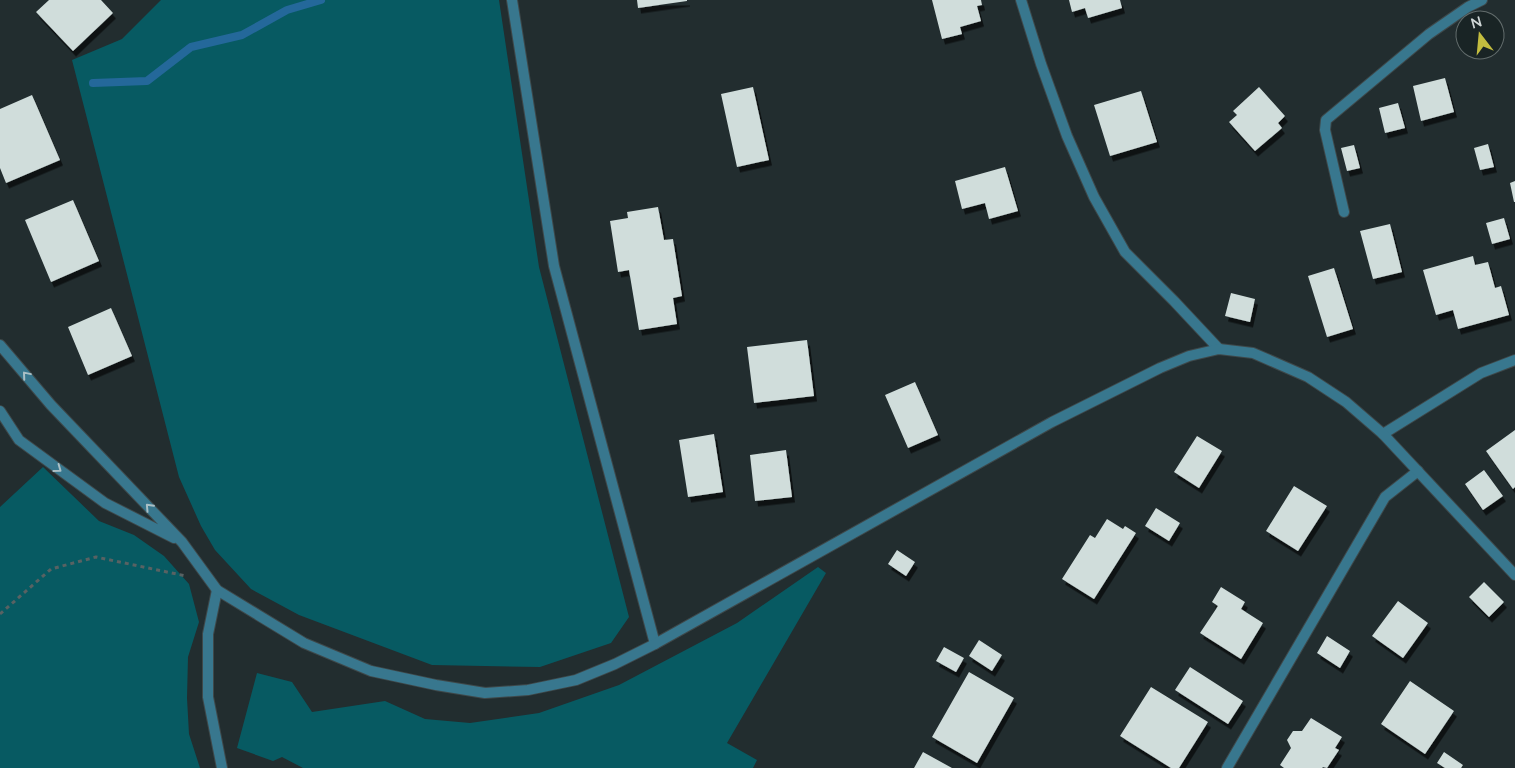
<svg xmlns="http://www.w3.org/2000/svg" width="1515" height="768" viewBox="0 0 1515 768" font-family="Lato,sans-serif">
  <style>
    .green { fill: #075a62 }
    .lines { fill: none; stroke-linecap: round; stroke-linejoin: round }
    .stream { stroke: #24689a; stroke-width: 8 }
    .building { fill: #d0dddb; filter: url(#shadow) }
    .lane-casing { stroke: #3e484a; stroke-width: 12 }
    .street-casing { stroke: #3e484a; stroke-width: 12 }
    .path { stroke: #586263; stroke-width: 3; stroke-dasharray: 4 4; stroke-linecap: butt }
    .lane { stroke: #38778e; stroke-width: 10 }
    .street { stroke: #38778e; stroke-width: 10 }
    .oneway { stroke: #aabfc5 }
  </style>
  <defs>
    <filter id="shadow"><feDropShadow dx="3" dy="5.5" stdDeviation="0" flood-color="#0009"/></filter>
  </defs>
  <rect width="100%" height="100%" fill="#222d2f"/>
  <path class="green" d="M161,0h338l40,267 90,350 -18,26 -71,24 -108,-2 -133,-50 -48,-26 -36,-39 -14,-24 -22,-49 -107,-417 50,-21z
    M43,467l56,54 35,14 30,21 25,28 10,38 -11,35 -1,41 2,36 11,34h-200v-261z
    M818,567l8,6 -99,170 30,17 -4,8h-450l-21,-11 -9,4 -36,-13 20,-75 35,9 20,30 73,-11 40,18 45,4 69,-10 80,-28 118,-62z"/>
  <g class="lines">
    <path class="stream" d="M93,83l54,-2 44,-34 51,-12 45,-25 34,-10"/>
  </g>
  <path class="building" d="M49,0h52l12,13 -40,38 -37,-39z
    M637,0h50v1l-49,7z
    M932,0h49l1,5 -5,1 4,15 -21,6 2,7 -20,5z
    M1069,0h51l2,8 -34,10 -3,-10 -13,4z
    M1445,78l9,34 -33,9 -8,-35z
    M753,87l16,73 -32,7 -16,-73z
    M1259,87l26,29 -7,7 4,5 -27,23 -26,-29 8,-7 -4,-4z
    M1141,91l16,51 -47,14 -16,-51z
    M32,95l28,65 -54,23 -6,-15v-59z
    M1398,103l7,25 -20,5 -6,-25z
    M1488,144l6,23 -14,3 -6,-22z
    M1354,145l6,23 -13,3 -6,-23z
    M1005,167l13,44 -29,8 -4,-16 -23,6 -7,-28z
    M1515,181v21h-1l-4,-19z
    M73,200l26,61 -48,21 -26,-62z
    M658,207l6,33 9,-1 9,57 -9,2 4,26 -38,6 -10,-60 -11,2 -8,-51 18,-3 -1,-6z
    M1504,218l6,21 -18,5 -6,-21z
    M1390,224l12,48 -29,7 -13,-48z
    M1473,256l2,9 13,-3 7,26 6,-2 8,29 -51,14 -5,-19 -17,5 -13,-45z
    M1334,268l19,61 -26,8 -19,-61z
    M1231,293l24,6 -5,23 -25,-6z
    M111,308l21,48 -44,19 -20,-48z
    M807,340l7,56 -60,7 -7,-56z
    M915,382l23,53 -30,13 -23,-53z
    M1515,430v57l-2,2 -27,-38z
    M714,434l9,58 -35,5 -9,-57z
    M1197,436l25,15 -23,37 -25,-16z
    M786,450l6,47 -37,4 -5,-46z
    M1484,470l19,26 -20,14 -18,-26z
    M1294,486l33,20 -29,45 -32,-20z
    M1156,508l24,15 -11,18 -24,-15z
    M1107,519l16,10 2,-3 11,7 -42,66 -32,-20 28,-44 5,3z
    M897,550l18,12 -9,14 -18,-12z
    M1484,582l20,20 -15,15 -20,-20z
    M1221,587l24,15 -4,7 22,14 -22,36 -41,-26 18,-27 -6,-4z
    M1398,601l30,22 -25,35 -31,-22z
    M1327,636l23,15 -10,17 -23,-15z
    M979,640l23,15 -10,16 -23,-15z
    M944,647l20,11 -8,14 -20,-11z
    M1190,667l53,34 -15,23 -53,-34z
    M969,672l45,26 -37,65 -45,-26z
    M1410,681l44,30 -29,43 -44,-30z
    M1151,687l57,35 -29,46h-8l-51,-32z
    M1311,718l31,19 -7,11 4,2 -12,18 -4,-1 -1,1h-38l-4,-3 11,-17 -4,-8 6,-9h9z
    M923,752l29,16h-38z
    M1444,752l19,13 -2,3h-16l-8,-5z"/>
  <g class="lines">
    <defs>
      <path id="lane" d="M512,0l42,266 101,378
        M1021,0l20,64 26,72 27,61 31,55 49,49 45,48
        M1344,212l-19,-82 1,-10 103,-86 39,-27 14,-7
        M1383,434l98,-61 34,-13
        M217,590l-9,44v63l14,71
        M1227,768l158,-271 33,-26"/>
      <path id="street" d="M0,345l51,60 131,137 35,48 87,53 67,28 65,14 49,8 43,-3 48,-10 39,-16 40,-20 397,-222 108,-54 29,-12 30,-7 34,4 55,24 38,25 37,32 132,141
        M0,411l19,29 86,63 69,35"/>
    </defs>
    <use href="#lane" class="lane-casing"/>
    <use href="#street" class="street-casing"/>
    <path class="path" d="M0,614l51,-45 45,-12 90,19"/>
    <use href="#lane" class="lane"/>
    <use href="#street" class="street"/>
  </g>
  <defs><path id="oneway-chevron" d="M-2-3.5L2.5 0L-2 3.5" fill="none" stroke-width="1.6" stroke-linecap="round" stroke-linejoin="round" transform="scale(1.25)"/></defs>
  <g class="oneway">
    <use href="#oneway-chevron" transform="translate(26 375) rotate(-130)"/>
    <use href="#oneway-chevron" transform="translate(58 469) rotate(36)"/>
    <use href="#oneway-chevron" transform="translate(149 507) rotate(-133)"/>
  </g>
  <g transform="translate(1480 35) rotate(344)"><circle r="24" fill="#192425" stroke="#626c6c"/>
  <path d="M0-4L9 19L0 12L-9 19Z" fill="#c3bd3f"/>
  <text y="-8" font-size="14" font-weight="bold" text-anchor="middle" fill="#d0d7d7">N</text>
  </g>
</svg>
